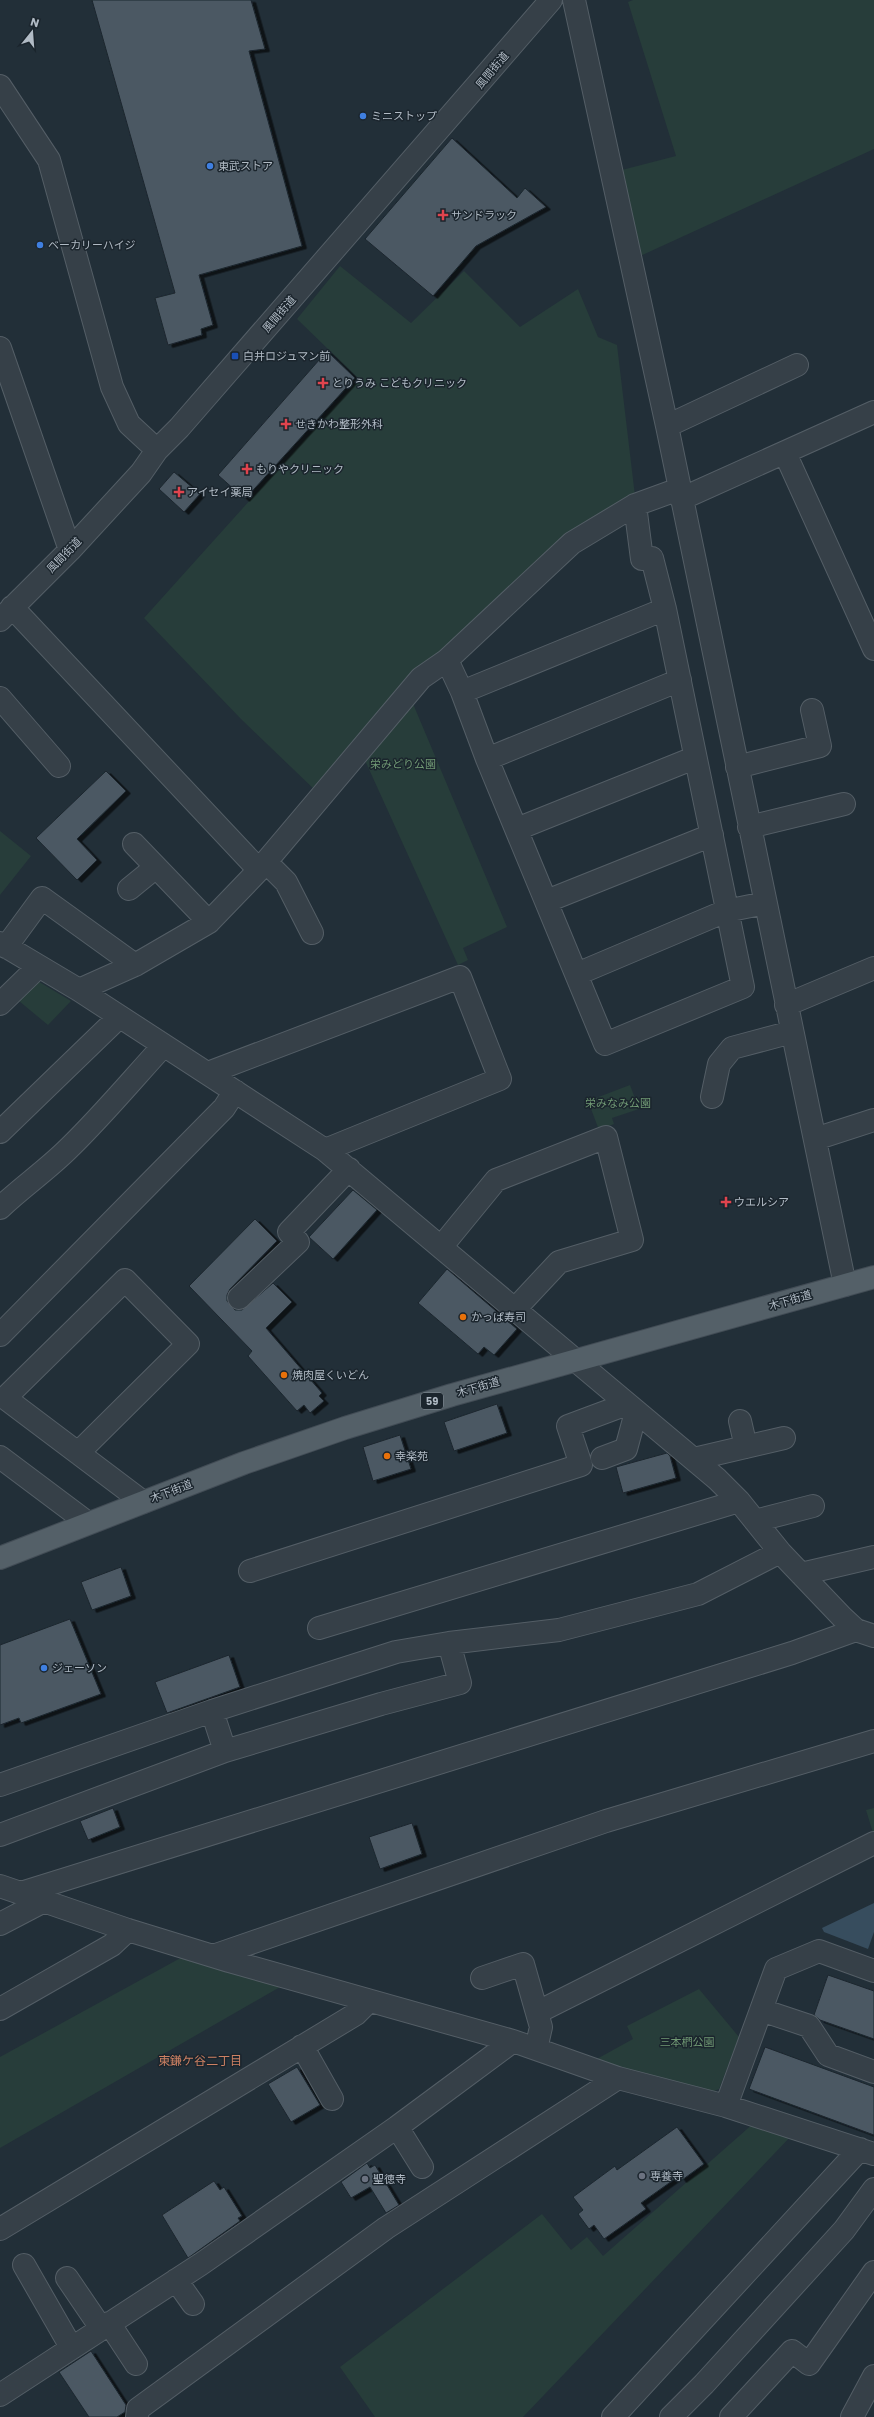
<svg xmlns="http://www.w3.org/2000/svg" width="874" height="2417" viewBox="0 0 874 2417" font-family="Poppins,'Noto Sans JP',sans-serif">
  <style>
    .green { fill: #273d3a }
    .water { fill: #374d5e }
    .building { fill: #4b5964; stroke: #1d272f; filter: url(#shadow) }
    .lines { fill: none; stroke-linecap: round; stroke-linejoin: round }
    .minor-casing { stroke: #545e66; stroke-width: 24 }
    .major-casing { stroke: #424c55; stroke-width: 24 }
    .minor { stroke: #364048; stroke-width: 22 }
    .major { stroke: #546068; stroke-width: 22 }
    .shop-dot { fill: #3f7fe0; stroke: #1b252d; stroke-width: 1.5 }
    .health-dot { fill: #e0444e; stroke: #1b252d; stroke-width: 1.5 }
    .transit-dot { fill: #1a4fb4; stroke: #1b252d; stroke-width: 1.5 }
    .food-dot { fill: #e8710a; stroke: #1b252d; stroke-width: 1.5 }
    .worship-dot { fill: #6b7280; stroke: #1b252d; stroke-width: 1.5 }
    .labels { text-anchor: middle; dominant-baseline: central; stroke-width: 3; stroke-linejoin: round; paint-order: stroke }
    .shield { fill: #1b252d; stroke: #848e97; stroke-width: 1 }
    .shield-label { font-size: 10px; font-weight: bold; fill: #b1bbc5 }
    .street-label { font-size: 11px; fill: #b1bbc5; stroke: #1b252d }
    .poi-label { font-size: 11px; fill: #b1bbc5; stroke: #1b252d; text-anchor: start }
    .park-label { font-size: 11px; fill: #709974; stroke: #1b252d }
    .neighbourhood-label { font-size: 12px; fill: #cd8163; stroke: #1b252d }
  </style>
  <defs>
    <filter id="shadow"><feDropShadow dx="4.5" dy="2.5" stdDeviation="0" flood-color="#0009"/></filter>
  </defs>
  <rect width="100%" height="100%" fill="#222f38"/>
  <path class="green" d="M633,0h241v149l-236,108 -20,-86 58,-15 -48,-154z
    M340,266l71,57 53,-52 56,56 58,-38 20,48 19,8 18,151 -67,42 -251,254 -76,-73 -97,-101 215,-239 -62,-60z
    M411,699l96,228 -44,21 5,12 -10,5 -95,-209z
    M0,831l31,25 -31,39z
    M36,980l35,21 -23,24 -29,-24z
    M630,1085l9,24 -27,9 2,6 -15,6 -11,-29z
    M874,1808v28l-8,-26z
    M186,1955l94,32 -280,161v-91z
    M699,1989l40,48 -20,52 -7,3 -59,-14 -58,-18 38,-21 -6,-13z
    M755,2122l38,12 -270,283h-148l-35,-50 202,-153 29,36 16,-13 16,19z"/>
  <path class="water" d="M874,1903v29l-6,17 -44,-17 -2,-4z"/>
  <path class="building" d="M92,0h159l14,49 -16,2 53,195 -103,29 14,50 -12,4 1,6 -34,10 -13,-47 20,-5z
    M452,138l65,60 8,-10 21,19 -70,39 -43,50 -68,-57z
    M327,351l28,27 -110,121 -27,-24z
    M174,472l26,22 -16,18 -25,-23z
    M106,771l20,20 -49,48 20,21 -20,20 -41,-42z
    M353,1190l24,20 -44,49 -24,-22z
    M255,1219l22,22 -47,48 -3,6v6l8,9h7l31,-27 19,19 -26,26 56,65 -3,3 5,5 -14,12 -6,-8 -7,6 -49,-55 4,-5 -63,-65z
    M447,1269l70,60 -23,26 -10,-8 -6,7 -60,-51z
    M497,1404l10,29 -53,18 -10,-29z
    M400,1435l11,34 -38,12 -10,-34z
    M667,1453l3,3 6,22 -53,15 -7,-26z
    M121,1567l10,29 -39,14 -11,-28z
    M70,1619l31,75 -80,29 -2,-5 -19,7v-80z
    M229,1655l11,32 -73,26 -12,-31z
    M113,1808l7,19 -32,13 -8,-19z
    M412,1823l10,31 -42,15 -11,-32z
    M828,1975l46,16v48l-54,-19 -6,-5z
    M765,2047l109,40v48l-125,-46z
    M297,2067l23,38 -29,17 -23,-38z
    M677,2127l27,37 -22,16 -3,-4 -38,27 5,6 -42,30 -10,-14 -5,4 -11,-15 5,-4 -10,-13 42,-31 2,4z
    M367,2163l3,5 5,-3 24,40 -13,8 -16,-26 -19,11 -10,-16z
    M214,2181l6,9 4,-3 18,29 -4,2 2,3 -52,37 -26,-43z
    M91,2351l35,54 -1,7 -8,5h-28l-30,-45z"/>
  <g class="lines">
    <defs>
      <path id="minor" d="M574,0l93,426 178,859
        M0,86l49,74 63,227 17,37 28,26
        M0,348l70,202
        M667,426l130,-61
        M785,453l89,196
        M681,499l193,-87
        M12,607l247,263
        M0,620l70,-70 71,-77 16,-23 22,-22 372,-428
        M447,660l15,32 25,67 118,285 138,-57 -78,-378 -13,-51 -10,1 -7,-54
        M462,692l203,-83
        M0,698l59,68
        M487,759l193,-79
        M737,767l83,-21 -8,-36
        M749,827l95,-23
        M517,829l177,-71
        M134,844l75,78
        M266,862l20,20 26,51
        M129,889l27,-22
        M547,901l165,-66
        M0,943l79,47 246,160 392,329 22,22 41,51 62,65 14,13 18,6
        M6,947l36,-49 93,67
        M577,974l149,-63 39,-8
        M79,990l56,-25 74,-43 50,-52 162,-192 26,-18 125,-117 63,-38 44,-16
        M0,1004l38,-37
        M786,1005l88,-37
        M208,1073l252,-96 40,102 -175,71
        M712,1097l7,-33 13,-16 60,-16
        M0,1132l119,-115
        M815,1139l59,-19
        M0,1208c22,-21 47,-38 69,-60 33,-32 63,-68 95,-103
        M442,1246l54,-66 110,-43 26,103 -73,22 -44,47
        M239,1298l59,-56 -9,-10 60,-63
        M0,1335l224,-227 11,-17
        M740,1421l6,26
        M78,1453l110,-109 -63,-64 -120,118 138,104
        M0,1457l88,66
        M602,1458l24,-9 10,-37
        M694,1459l90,-21
        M755,1521l58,-15
        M250,1571l331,-106 -13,-39 59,-22
        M801,1574l73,-17
        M319,1628l420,-127
        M212,1711l13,40
        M0,1785l212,-74 184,-59 53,-9 110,-13 139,-36 82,-42
        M0,1835l225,-84 156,-47 79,-21 -11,-40
        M0,1886l128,44 101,31 284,80 105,37 108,28 148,48
        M21,1893l771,-240 64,-23
        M0,1924l44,-23
        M213,1956l393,-135 268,-80
        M874,1971l-55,-20 -43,18 -15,41 48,16 19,29 46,17
        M482,1978l41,-14 18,63 -5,22
        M0,2009l112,-64 16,-15
        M538,2012l336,-169
        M302,2046l30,53
        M726,2106l35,-96
        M397,2127l25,40
        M0,2229l356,-215 13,-13
        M24,2265l47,82
        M67,2278l34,50
        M176,2280l17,24
        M109,2323l27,41
        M0,2395l201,-131 196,-137 116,-86
        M137,2417l1,-8 248,-181 232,-150
        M613,2417l247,-268
        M671,2417l33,-33 140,-154 30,-41
        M731,2417l61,-66 17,13 65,-92
        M852,2417l22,-41"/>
      <path id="major" d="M0,1558l244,-95 101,-35 107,-33 422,-118"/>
    </defs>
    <use href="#minor" class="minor-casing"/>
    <use href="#major" class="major-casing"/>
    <use href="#minor" class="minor"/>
    <use href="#major" class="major"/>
  </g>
  <g class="shop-dot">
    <circle cx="363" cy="116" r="4"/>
    <circle cx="210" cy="166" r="4"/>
    <circle cx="40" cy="245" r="4"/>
    <circle cx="44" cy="1668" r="4"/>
  </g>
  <g class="health-dot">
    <path d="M441 209h4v4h4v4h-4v4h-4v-4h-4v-4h4z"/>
    <path d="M321 377h4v4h4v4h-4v4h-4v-4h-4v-4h4z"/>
    <path d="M284 418h4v4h4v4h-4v4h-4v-4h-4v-4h4z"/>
    <path d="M245 463h4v4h4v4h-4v4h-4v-4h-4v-4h4z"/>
    <path d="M177 486h4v4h4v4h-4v4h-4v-4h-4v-4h4z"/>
    <path d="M724 1196h4v4h4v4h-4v4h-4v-4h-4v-4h4z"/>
  </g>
  <rect class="transit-dot" x="231" y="352" width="8" height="8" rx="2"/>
  <g class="food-dot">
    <circle cx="463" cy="1317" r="4"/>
    <circle cx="284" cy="1375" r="4"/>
    <circle cx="387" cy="1456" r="4"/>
  </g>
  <g class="worship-dot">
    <circle cx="642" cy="2176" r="4"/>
    <circle cx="365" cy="2179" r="4"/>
  </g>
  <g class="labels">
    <rect class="shield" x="421" y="1393" width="22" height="16" rx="3"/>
    <g class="shield-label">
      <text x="432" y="1401">59</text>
    </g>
    <g class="street-label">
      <text transform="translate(492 70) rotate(-50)">風間街道</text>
      <text transform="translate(279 314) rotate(-49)">風間街道</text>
      <text transform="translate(64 555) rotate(-46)">風間街道</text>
      <text transform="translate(790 1300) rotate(-16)">木下街道</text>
      <text transform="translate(478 1387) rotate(-16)">木下街道</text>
      <text transform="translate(171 1491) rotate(-21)">木下街道</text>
    </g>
    <g class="poi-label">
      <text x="371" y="116">ミニストップ</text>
      <text x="218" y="166">東武ストア</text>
      <text x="451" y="215">サンドラック</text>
      <text x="48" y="245">ベーカリーハイジ</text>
      <text x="243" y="356">白井ロジュマン前</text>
      <text x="332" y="383">とりうみ こどもクリニック</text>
      <text x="295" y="424">せきかわ整形外科</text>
      <text x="256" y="469">もりやクリニック</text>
      <text x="187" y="492">アイセイ薬局</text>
      <text x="734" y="1202">ウエルシア</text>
      <text x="471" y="1317">かっぱ寿司</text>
      <text x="292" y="1375">焼肉屋くいどん</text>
      <text x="395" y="1456">幸楽苑</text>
      <text x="52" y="1668">ジェーソン</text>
      <text x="650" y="2176">専養寺</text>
      <text x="373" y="2179">聖徳寺</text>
    </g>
    <g class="park-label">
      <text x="403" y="764">栄みどり公園</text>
      <text x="618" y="1103">栄みなみ公園</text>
      <text x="687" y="2042">三本椚公園</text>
    </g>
    <g class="neighbourhood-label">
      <text x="200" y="2060">東鎌ケ谷二丁目</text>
    </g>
  </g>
  <g transform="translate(32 32) rotate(17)" stroke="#1b252d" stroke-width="3" paint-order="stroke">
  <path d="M0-3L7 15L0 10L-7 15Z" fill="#b1bbc5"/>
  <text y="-6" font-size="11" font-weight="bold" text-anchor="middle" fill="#b1bbc5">N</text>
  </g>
</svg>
